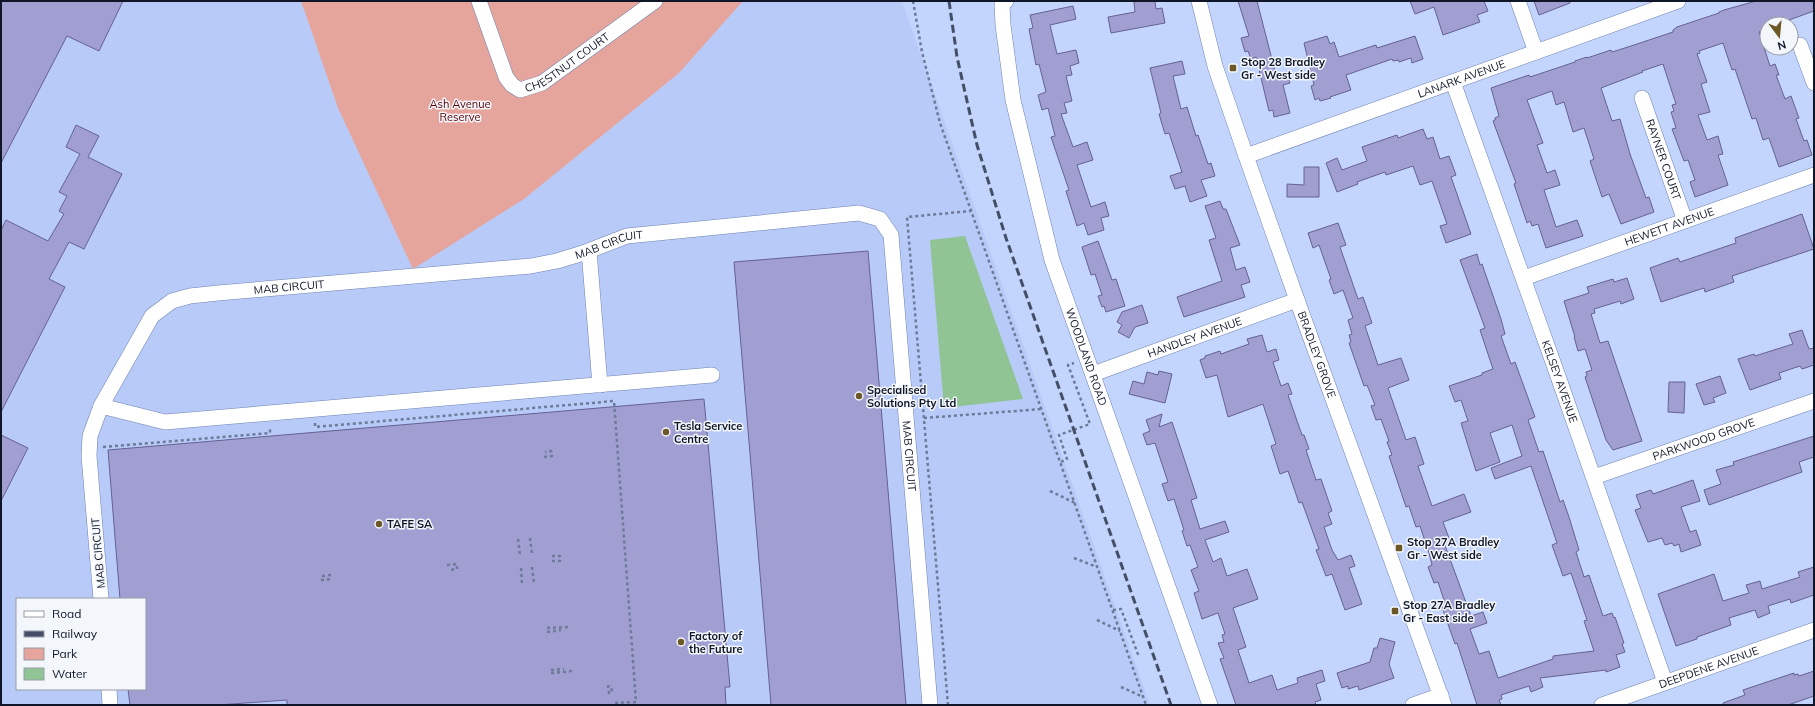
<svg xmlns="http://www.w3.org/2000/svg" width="1815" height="706" viewBox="0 0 1815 706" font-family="Mulish,sans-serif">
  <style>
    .built { fill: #b7caf8; fill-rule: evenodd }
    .green { fill: #e5a49c }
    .water { fill: #91c495 }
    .building { fill: #a19fd2; stroke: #656191 }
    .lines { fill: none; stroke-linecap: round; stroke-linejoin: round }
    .minor-casing { stroke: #6f83b1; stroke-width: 16 }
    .path { stroke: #6d7a98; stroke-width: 2.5; stroke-dasharray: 3 3; stroke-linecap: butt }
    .minor { stroke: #fff; stroke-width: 15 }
    .rail { stroke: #444f67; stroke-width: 3; stroke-dasharray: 8 4; stroke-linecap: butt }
    .poi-dot { fill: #6c5726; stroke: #f3f6fb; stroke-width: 1.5 }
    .labels { text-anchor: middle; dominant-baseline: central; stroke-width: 3; stroke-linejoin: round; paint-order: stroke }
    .street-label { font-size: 11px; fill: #0f1628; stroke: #f3f6fb }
    .poi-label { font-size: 11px; font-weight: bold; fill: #0f1628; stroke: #f3f6fb; text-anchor: start }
    .park-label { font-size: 11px; fill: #580206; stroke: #f3f6fb }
  </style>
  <rect width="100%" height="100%" fill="#c3d5fd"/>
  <path class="built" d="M1,1h300l37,107 75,160 111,-69 155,-126 64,-72h159l248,704h-1149zM17,599h128v90h-128z"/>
  <path class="green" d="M301,1h442l-64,72 -155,126 -111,70 -75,-161z"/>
  <path class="water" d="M965,236l58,163 -79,9 -14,-168z"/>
  <path class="building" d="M1,1h122l-24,50 -32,-15 -66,127z
    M1140,1h15l1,8 6,-1 3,15 -54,10 -3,-16 27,-5 -1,-10z
    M1238,1h19l19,74 11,-3 3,11 -7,2 7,28 -16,4 -1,-7 -4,1 -13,-54 -5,2 -3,-8 -3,1 -4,-14 8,-2z
    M1410,1h74l4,10 -11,4 3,7 -37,13 -9,-28 -19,7z
    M1534,1h36v2l-31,12z
    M1756,1h58v10l-36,13h-11v5l-8,3 11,34 5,-2 4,11h-3l9,24 6,-3 8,22 -3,1 8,22 3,-1 5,15 -33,12 -10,-29 -6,2 -7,-22 -4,1 -17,-50 -3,1 -9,-27 -24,8 1,2 -3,1 10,28 -6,2 9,28 -12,3 9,25 11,-4 5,18 -5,1 10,30 -33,12 -5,-15 5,-2 -7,-20 -4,1 -12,-32 4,-1 -5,-16 3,-1 -2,-6 4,-1 -13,-40 -21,7 1,1 -42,16 11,33 8,-2 10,35 16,44 3,-1 5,15 -33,12 -12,-30 -7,3 -12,-36 4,-2 -10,-31 -11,4 -9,-30 -8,3 -4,-14 -25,9 16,43 -6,2 10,28 8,-3 5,15 -16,5 12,37 21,-7 6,16 -37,12 -8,-24 -6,2 -2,-5 -3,2 -13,-39 2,-1 -23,-62 2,-1v-2l4,-2 -8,-28 38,-13 1,2 45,-15v-1l12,-4v1l24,-8 1,2 19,-6 42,-14v-2l4,-3 42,-14v-1l5,-2z
    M1073,6l3,13 -26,6 7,29 19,-4 3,13 -9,3 2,9 -6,1 6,25 -8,2 3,10 -6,1 12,33 14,-5 6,18 -16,5 14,42 14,-5 4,14 -8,2 3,12 -16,5 -4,-12 -7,3 -11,-35 3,-1 -18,-53 4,-1 -7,-28 -6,2 -4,-15 8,-3 -7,-28 -3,1 -7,-36 4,-1 -3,-13z
    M1327,36l3,8 4,-2 5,15 37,-12 1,3 38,-12 8,23 -11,4 -1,-5 -12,4 -1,-2 -5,1 -1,-2 -46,16 5,15 -21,7 1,1 -11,3 -1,-3 -4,2 -4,-14 3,-1 -10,-42z
    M1182,61l3,13 -12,2 8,33 6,-2 9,29 2,-1 10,29 3,-1 4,13 -14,4 6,16 -17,6 -5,-16 -10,3 -5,-13 12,-4 -13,-39 -4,1 -6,-20 2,-1 -11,-45z
    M76,125l23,11 -11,21 34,17 -38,75 -15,-7 -20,37 16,8 -64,125v-182l5,-10 42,21 16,-27 -5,-3 8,-15 -8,-4 21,-38 -14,-7z
    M1423,129l4,10 6,-2 7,22 9,-3 7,19 -5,2 20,57 -25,9 -6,-17 7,-2 -15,-43 -12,4 -7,-19 -27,9 -1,-3 -28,10 1,2 -21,8 -11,-29 11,-5 5,12 25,-9 -5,-14 35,-12 1,3z
    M1304,167h15v30h-32v-13l17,1z
    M1220,201l3,8h3l14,36 -10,3 6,22 9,-3 5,15 -9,3 4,12 -61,20 -7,-20 45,-16 -13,-41 7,-2 -11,-32z
    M1802,214l12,35 -82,27 2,6 -29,10 -1,-4 -43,14 -11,-34 28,-10 2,4 56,-19 -1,-5z
    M1338,223l8,22 -6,2 18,52 5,-2 9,26 -7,3 13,39 23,-7 8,22 -21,8 18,52 9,-3 9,27 -6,2 14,40 32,-12 7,18 -28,10 6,16 -6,2 28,76 12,-4 4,11 -17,6 9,25 10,-3 9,27 55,-19v-3l41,-5 -10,-30 3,-1 -16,-47 -8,3 -11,-31 5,-2 -26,-77 -36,13 -4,-11 31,-12 -10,-31 -22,8 10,29 -24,9 -15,-48 7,-2 -7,-21 -6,2 -6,-16 33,-11v-2l11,-4 -13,-39 5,-2 -25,-68 17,-6 3,11 2,-1 19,55 4,15 -4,2 10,28 4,-2 20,55 -7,3 11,32 4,-1 17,51 3,-2 6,17 10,33 -3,2 8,25 5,-2 14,41 9,-3 2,5 1,-1 9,26 -2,1 3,8 -9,3 4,12 -14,5v-2l-66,8 3,9 -12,5 -2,-6 -28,9 1,4 -3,1 2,5h-24l-20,-62 -2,1 -13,-37 4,-1 -8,-24 -4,1 -6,-16 4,-2 -3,-12 -9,-27 -4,1 -7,-21 -3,1 -17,-51 3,-1 -5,-13 2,-1 -8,-22 -5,1 -5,-14 4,-1 -8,-20 -3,1 -15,-43 2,-1 -2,-7 3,-1 -4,-14 5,-2 -10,-28 -9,4 -5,-14 2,-1 -12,-34 -6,3 -5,-15z
    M1098,241l14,39 4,-1 9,27 -19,6 -2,-6 -2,1 -4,-11 4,-1 -7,-21 -4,1 -9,-28z
    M868,251l38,454h-135l-37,-443z
    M1627,278l7,21 -13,5 -1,-3 -26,8 1,4 -4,1 9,29 8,-2 34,100 -29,9 -7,-10 -21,-63 2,-1 -1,-4 6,-2 -7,-21 -7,2 -4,-14h1l-11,-36 25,-8 -2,-6 26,-8 1,3z
    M1142,305l6,18 -13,4 -6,11 -11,-6 4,-7 -5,-3 5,-10z
    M1802,330l7,19 5,-1v17l-12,4 -2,-3 -21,7 2,6 -31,11 -12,-31 16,-5 1,2 38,-12 -4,-10z
    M1262,335l5,17 9,-3 3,11 -6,2 8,24 7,-3 4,11 -4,1 14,40h2l5,14 -3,1 10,30 5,-1 11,32 -4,2 4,11 -8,3 8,23 6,10 13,-5 4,11 -6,2 13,36 -17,6 -13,-36 -6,2 -10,-26 3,-1 -17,-47 -3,1 -11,-32 -8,3 -9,-28 5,-2 -13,-40 -35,13 -11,-42 -11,3 -6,-18 5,-2v-2l15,-5 1,3 28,-10 -2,-5z
    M1159,371l13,3 -7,29 -36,-9 4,-13 11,3 3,-12 11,3z
    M1720,376l6,17 -13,5 2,4 -11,3 -8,-21z
    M1669,382h16l-1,31 -16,-1z
    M704,399l26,288h-5l1,18h-439v-5l-69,5h-88l-2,-16h17v-90h-25l-12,-149z
    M1162,414l-3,13 13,-5 7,21 18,55 -6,2 9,29 25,-8 4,11 -24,8 8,22 8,-4 6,18 20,-7 11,30 -25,9 13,39 -8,3 11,33 23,-8 5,15 21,-7 -1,-5 25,-8 3,11 -9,3 5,16 -6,2 1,3h-80l-16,-46 4,-1 -6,-15 6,-1 -2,-7 3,-1 -7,-21 -16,6 -8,-26 5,-2 -8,-21 7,-3 -8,-22 -3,1 -5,-15 2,-1 -10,-31 -6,2 -6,-17 6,-2 -13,-39 -8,2 -4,-11 7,-3 -4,-11z
    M1,435l27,13 -27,53z
    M1814,436v21l-15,5 3,10 -93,33 -5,-15 17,-6 -5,-14 18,-5 -1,-3z
    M1693,480l7,21 -19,6 9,25 6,-2 5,15 -20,7 -2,-8 -5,2 -2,-3 -7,2 -3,-7 -14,4 -13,-32 6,-2 -5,-13 15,-5 2,4z
    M1814,567v28l-23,8 -1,-4 -22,7 2,7 -12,5 -3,-8 -26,8 2,7 -34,12v2l-21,7 -18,-52 56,-20 9,27 26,-8 -3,-8 14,-4 2,8 38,-12 -2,-5z
    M1380,638l15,4 -6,22 5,14 -35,12 -1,-4 -10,3v-3l-6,2 -5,-15 33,-11 4,-14h3z
    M1814,671v25l-26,9h-65v-2l22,-8 -2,-5 51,-17v2l4,-1 1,2z"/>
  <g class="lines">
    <defs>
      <g id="minor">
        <path id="s1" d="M479,1l27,76 6,8 8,5 22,-7 113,-82"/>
        <path id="s2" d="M1006,1l-4,3 1,21 10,75 39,160 158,445"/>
        <path id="s3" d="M1199,1l16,65 31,90 51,144 147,405"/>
        <path d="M1518,1l18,51"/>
        <path d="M1800,45l14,38"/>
        <path id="s4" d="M1453,82l106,297 106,303"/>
        <path id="s5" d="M1642,98l43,123"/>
        <path id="s6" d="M1246,156l432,-155"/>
        <path d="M589,251l11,134"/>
        <path id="s7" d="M1524,278l290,-103"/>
        <path id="s8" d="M1093,374l204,-74"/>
        <path d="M101,406l64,16 547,-47"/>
        <path id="s9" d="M1594,477l220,-76"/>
        <path id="s10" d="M101,599l-12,-143 1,-20 11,-30 51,-90 20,-15 18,-5 28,-3 313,-27 26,-5 26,-8 44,-17 232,-23 21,6 11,16 39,470"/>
        <path d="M109,689l1,16"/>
        <path d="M1413,705l28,-10"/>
        <path id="s11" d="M1602,705l212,-75"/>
      </g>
    </defs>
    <use href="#minor" class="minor-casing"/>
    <path class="path" d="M913,1l9,51 18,71 206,582
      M924,418l118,-9
      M315,423v4l299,-26 22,301 -21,1
      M103,447l167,-14v-6
      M544,457l8,-1 -1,-5 -6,1
      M1061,462l6,-3 -8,-24 31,-11 -22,-59 6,-2
      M1050,491l25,12
      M530,538l2,16
      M518,539l2,16
      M552,556h8v5h-8
      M1074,558l23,9
      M447,565l10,-1v5l-9,1
      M532,567l2,16
      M521,568l1,16
      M331,575l-9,1v4l9,-1
      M1113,610l8,-1 18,48
      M1097,620l23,11
      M547,628l23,-1
      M547,632l14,-2
      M551,670l13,-1
      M551,673l22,-2
      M608,685l1,8 3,-1 -1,-7
      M1121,687l22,10
      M948,705l-41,-488 64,-6"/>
    <use href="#minor" class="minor"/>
    <path class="rail" d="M949,1l8,56 20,88 29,93 165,467"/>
  </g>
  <g class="poi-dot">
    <rect x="1229" y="64" width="8" height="8" rx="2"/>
    <circle cx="859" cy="396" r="4"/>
    <circle cx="666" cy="432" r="4"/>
    <circle cx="379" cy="524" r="4"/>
    <rect x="1395" y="544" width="8" height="8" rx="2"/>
    <rect x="1391" y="607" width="8" height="8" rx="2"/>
    <circle cx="681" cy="642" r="4"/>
  </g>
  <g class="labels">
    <g class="street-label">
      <text stroke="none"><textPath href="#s1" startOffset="155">CHESTNUT COURT</textPath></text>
      <text stroke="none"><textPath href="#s6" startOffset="229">LANARK AVENUE</textPath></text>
      <text stroke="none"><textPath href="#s5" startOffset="65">RAYNER COURT</textPath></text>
      <text stroke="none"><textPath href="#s7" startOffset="154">HEWETT AVENUE</textPath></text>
      <text stroke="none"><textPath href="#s10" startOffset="766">MAB CIRCUIT</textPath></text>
      <text stroke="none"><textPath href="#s10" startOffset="442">MAB CIRCUIT</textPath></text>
      <text stroke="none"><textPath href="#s8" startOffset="108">HANDLEY AVENUE</textPath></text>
      <text stroke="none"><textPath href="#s3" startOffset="373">BRADLEY GROVE</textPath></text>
      <text stroke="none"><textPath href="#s2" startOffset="369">WOODLAND ROAD</textPath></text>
      <text stroke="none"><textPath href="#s4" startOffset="318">KELSEY AVENUE</textPath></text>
      <text stroke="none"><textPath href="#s9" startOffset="116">PARKWOOD GROVE</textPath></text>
      <text stroke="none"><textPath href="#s10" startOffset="1282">MAB CIRCUIT</textPath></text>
      <text transform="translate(98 553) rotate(-95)">MAB CIRCUIT</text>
      <text stroke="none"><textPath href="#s11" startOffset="113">DEEPDENE AVENUE</textPath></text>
    </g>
    <g class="poi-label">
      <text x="1241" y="62">Stop 28 Bradley<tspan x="1241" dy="13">Gr - West side</tspan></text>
      <text x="867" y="390">Specialised<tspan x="867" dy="13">Solutions Pty Ltd</tspan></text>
      <text x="674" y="426">Tesla Service<tspan x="674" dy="13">Centre</tspan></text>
      <text x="387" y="524">TAFE SA</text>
      <text x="1407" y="542">Stop 27A Bradley<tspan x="1407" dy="13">Gr - West side</tspan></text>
      <text x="1403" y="605">Stop 27A Bradley<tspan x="1403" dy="13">Gr - East side</tspan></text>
      <text x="689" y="636">Factory of<tspan x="689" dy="13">the Future</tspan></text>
    </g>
    <g class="park-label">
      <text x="460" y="104">Ash Avenue<tspan x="460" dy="13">Reserve</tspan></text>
    </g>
  </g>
  <rect width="1815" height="706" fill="none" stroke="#0f1628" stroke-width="4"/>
  <rect x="16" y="598" width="130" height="92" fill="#f3f6fb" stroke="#989ca7"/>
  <rect x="24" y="611" width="20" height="6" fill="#ffffff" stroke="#989ca7"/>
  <text x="52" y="618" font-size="12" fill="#0f1628">Road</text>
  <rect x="24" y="631" width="20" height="6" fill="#444f67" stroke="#989ca7"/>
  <text x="52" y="638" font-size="12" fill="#0f1628">Railway</text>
  <rect x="24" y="648" width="20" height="12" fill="#e5a49c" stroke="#989ca7"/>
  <text x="52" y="658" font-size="12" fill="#0f1628">Park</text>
  <rect x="24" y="668" width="20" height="12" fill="#91c495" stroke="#989ca7"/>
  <text x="52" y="678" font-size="12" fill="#0f1628">Water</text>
  <g transform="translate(1779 36) rotate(164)"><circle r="19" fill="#f3f6fb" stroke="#989ca7"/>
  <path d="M0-3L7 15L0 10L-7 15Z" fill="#6c5726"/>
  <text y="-6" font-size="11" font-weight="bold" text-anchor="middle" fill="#0f1628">N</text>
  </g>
</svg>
